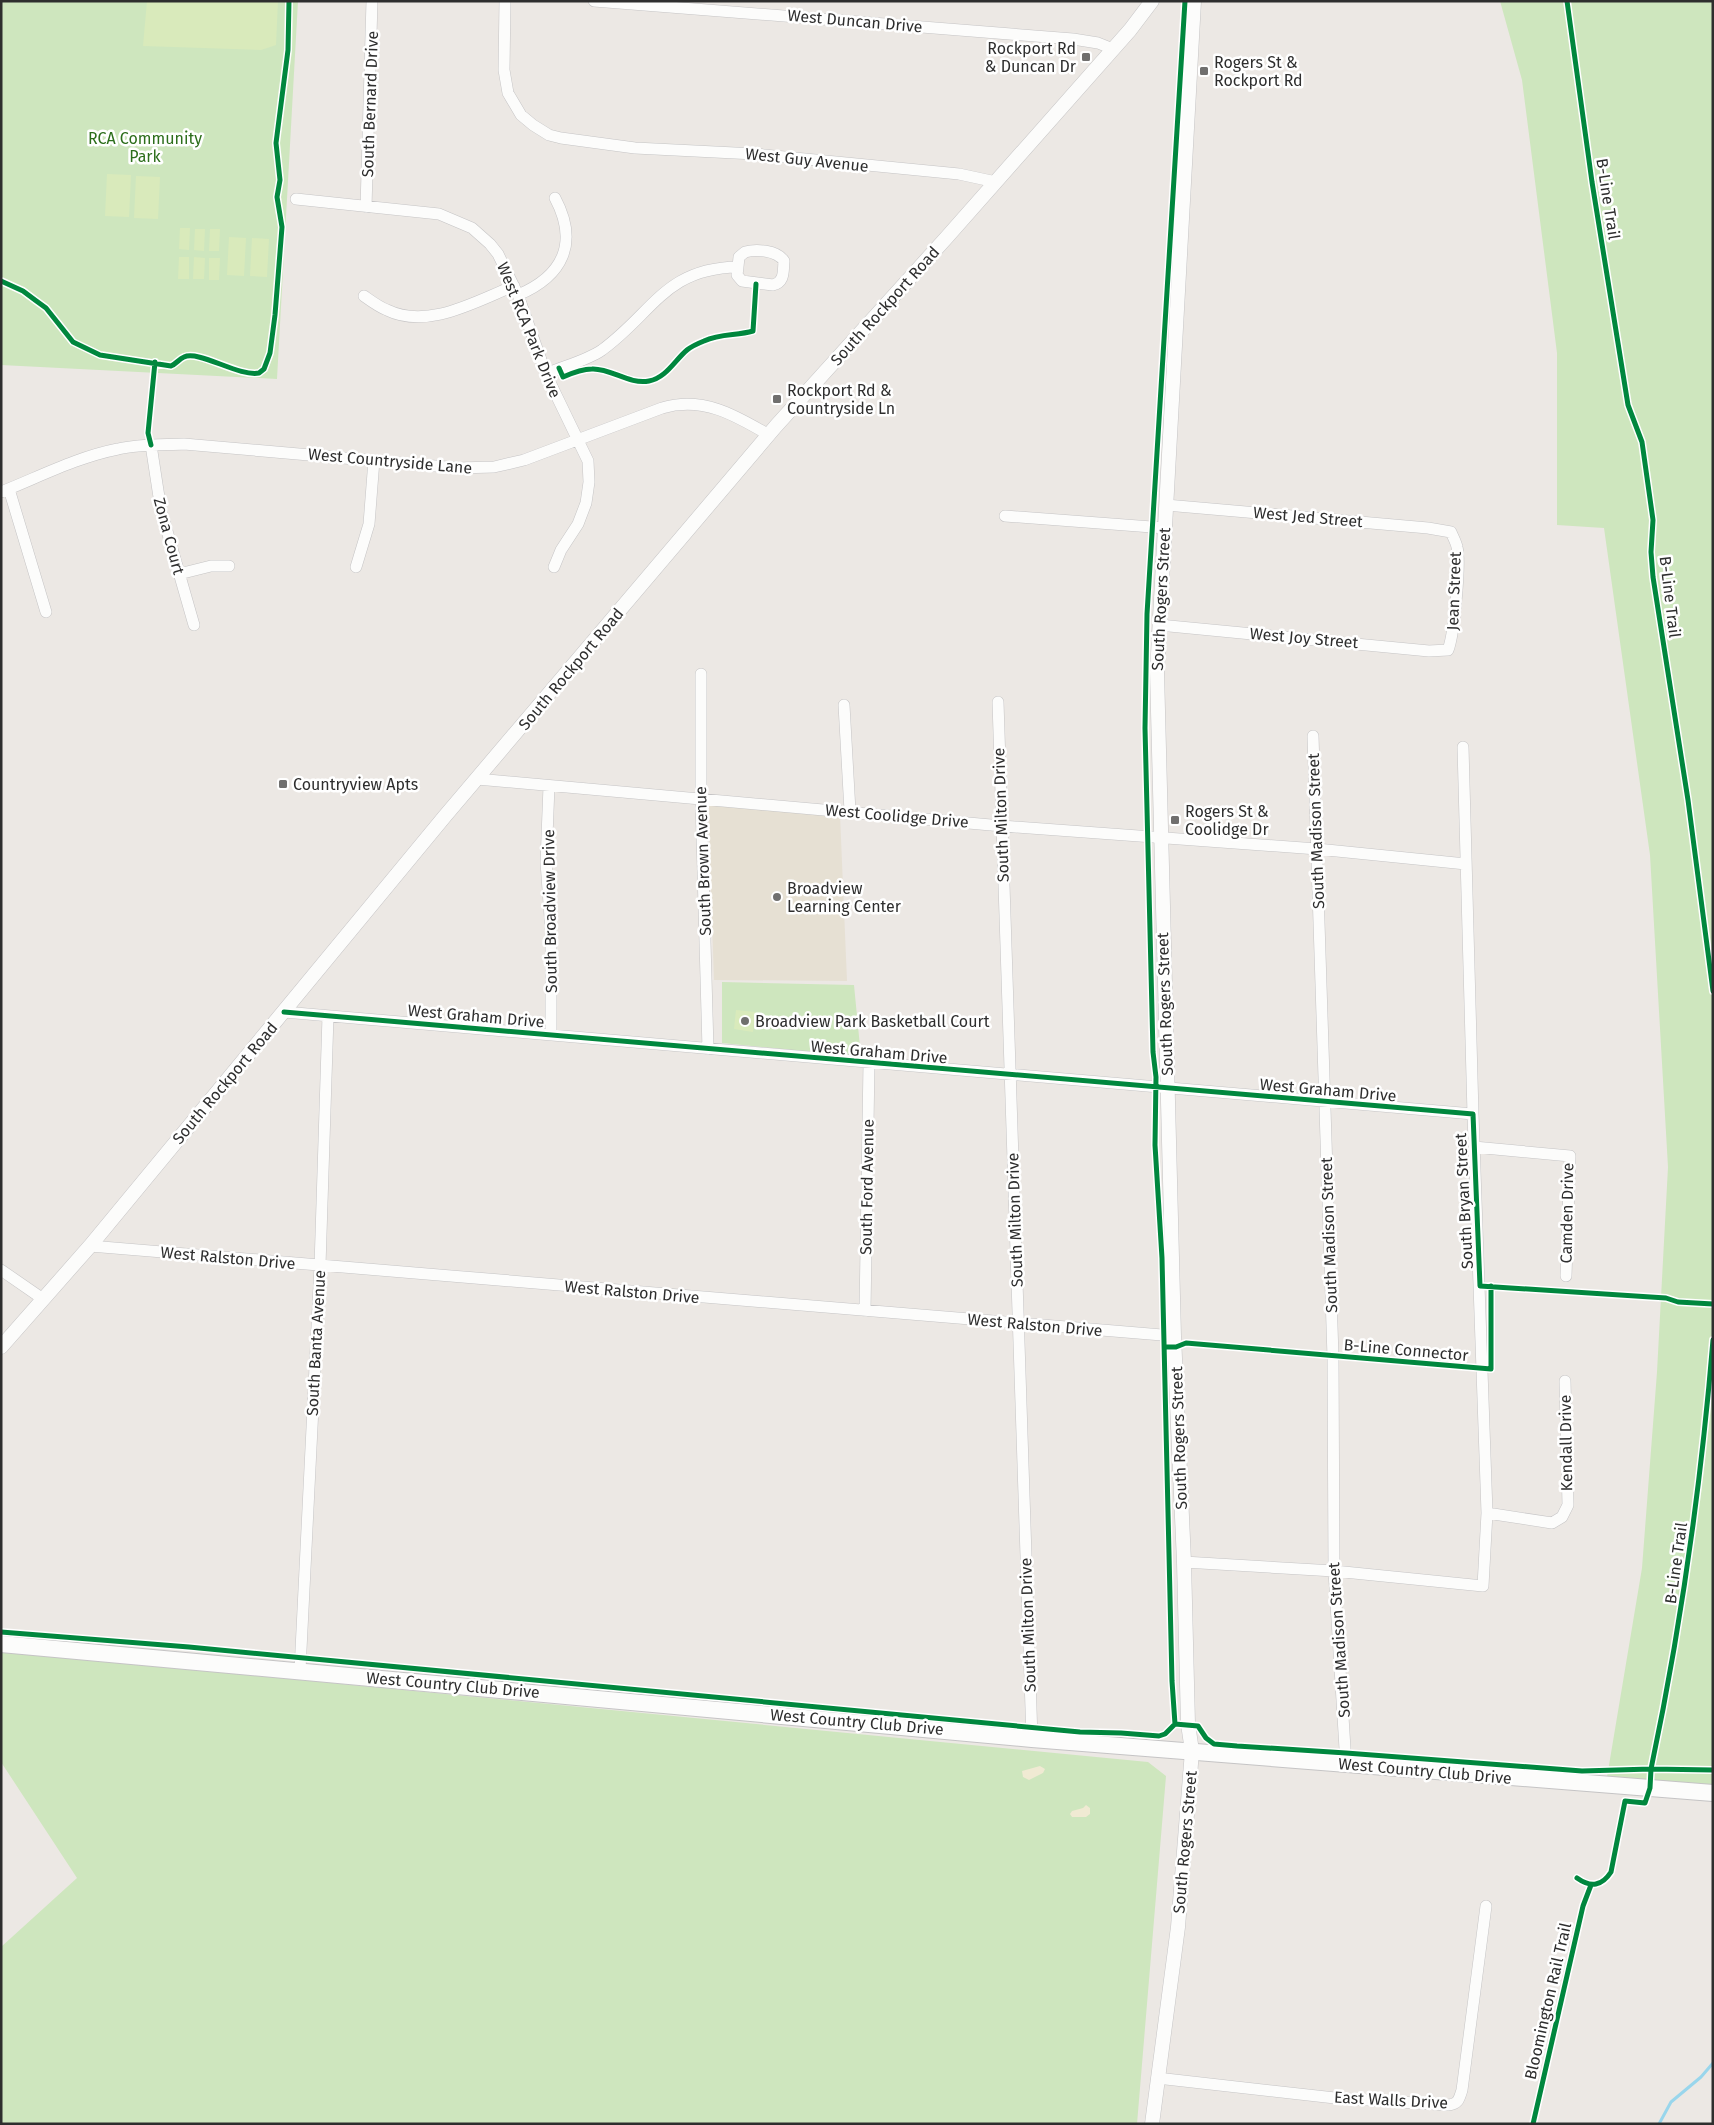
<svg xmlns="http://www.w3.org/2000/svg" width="1714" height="2125" viewBox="0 0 1714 2125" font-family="'Fira Sans',sans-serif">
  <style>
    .education { fill: #e6e0d3 }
    .green { fill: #cee6be }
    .sand { fill: #f0ead3 }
    .pitch { fill: #d9eabb }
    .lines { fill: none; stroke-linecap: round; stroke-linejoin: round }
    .stream { stroke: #99d6ec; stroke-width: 3 }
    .minor-casing { stroke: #c5c4c5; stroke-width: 12 }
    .tertiary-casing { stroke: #c5c4c5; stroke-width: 15 }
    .secondary-casing { stroke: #c5c4c5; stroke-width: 18 }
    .minor { stroke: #fcfcfb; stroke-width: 11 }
    .tertiary { stroke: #fcfcfb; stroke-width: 14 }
    .secondary { stroke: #fcfcfb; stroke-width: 16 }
    .cycleway-casing { stroke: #fff; stroke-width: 8 }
    .cycleway { stroke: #00873e; stroke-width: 5 }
    .poi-dot { fill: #706f6e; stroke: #fff; stroke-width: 2 }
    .labels { text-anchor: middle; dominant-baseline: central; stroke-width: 5; stroke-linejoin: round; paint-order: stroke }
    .street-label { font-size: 16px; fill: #2e2e2e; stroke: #fff }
    .poi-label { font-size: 16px; fill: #2e2e2e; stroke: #fff; text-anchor: start }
    .park-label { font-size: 16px; fill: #2c6e1b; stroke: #fff }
  </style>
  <rect width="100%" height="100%" fill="#ece8e4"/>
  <path class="education" d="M708,805l132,10 7,166 -133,-1z"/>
  <path class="green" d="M1,1h297l-21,378 -276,-14z
    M1500,1h213v1792l-108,-4 37,-221 15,-196 11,-205 -18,-312 -46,-327 -47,-3v-172l-35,-273z
    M722,982l132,3 7,72 -139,-14z
    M1,1651l1147,111 18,14 -29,348h-1136v-177l76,-69 -76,-116z"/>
  <path class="sand" d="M1040,1766l5,3 -2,4 -14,7 -6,-3 -1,-6z
    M1086,1805l4,3v6l-4,3h-14l-2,-3 2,-3 11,-3z"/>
  <path class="pitch" d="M147,1h131l-2,44 -15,5 -118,-4z
    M107,174l24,1 -2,42 -24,-1z
    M136,176l24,1 -2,42 -24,-1z
    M180,228h10l-1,22 -10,-1z
    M195,229h10l-1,22 -10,-1z
    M210,229h10l-1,22h-10z
    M229,237l17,1 -2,38 -17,-1z
    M252,238l17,1 -2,38 -17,-1z
    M179,257h10v22h-11z
    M194,257l11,1 -1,21h-11z
    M209,258h11l-1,22h-10z
    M736,1010l19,2 -2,20 -19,-3z"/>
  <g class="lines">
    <path class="stream" d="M1659,2124l12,-22 30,-25 12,-14"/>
    <defs>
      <path id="minor" d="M505,1l-1,69 4,23 13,22 12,10 16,10 12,3 74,10 120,6 204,20 37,8
        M594,1l479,38 25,4 15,6
        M296,199l143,15 33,14 18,16 8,10 20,41 28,79 42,87 1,21 -3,21 -8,21 -17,26 -7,17
        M366,207l6,-206
        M518,295c45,-19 61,-52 37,-97
        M364,296c7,5 15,11 23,14 41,20 89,-9 127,-24
        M546,374c18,-8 40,-13 56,-24 51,-37 63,-82 136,-83l-1,8 5,6 31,4c12,-3 10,-14 11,-24 -7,-11 -28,-12 -39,-9l-6,5 -1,10
        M151,445l10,65 33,115
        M9,489l37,123
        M1,492c38,-15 76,-35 117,-43 21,-5 44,-4 66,-5l274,24 36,-1 30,-7 138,-52c41,-12 73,7 107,27
        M1005,516l160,12
        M356,567l13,-43 5,-64
        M179,574l32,-8h18
        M1159,625l270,26 19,-1c6,-15 13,-87 9,-103 -1,-5 -4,-10 -6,-15l-23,-4 -262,-23
        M701,674v125l7,250
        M998,702l34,1037
        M844,705l6,106
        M1313,736l20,621 1,214 12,194
        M477,779l525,47 315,23 149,15
        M549,786l-3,76 5,69v104
        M284,1012l1189,102
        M1474,1147l96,9 -4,120
        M90,1246l1084,90
        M1,1270l42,29
        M865,1311l4,-248
        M1487,1513l65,10 10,-6 6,-12 -3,-124
        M1184,1562l150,9 149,15 4,-73 -14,-399 -10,-367
        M300,1670l20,-404 8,-250
        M1157,2078l178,20 113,7c10,-1 11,-5 14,-15l24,-184"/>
      <path id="tertiary" d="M1,1347l89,-101 355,-430 331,-390 171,-189 183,-207 22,-29
        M1152,2124l26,-197 14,-176 -4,-27 -4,-162 -10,-226 -17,-664 37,-671"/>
      <path id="secondary" d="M1,1644l1031,95 681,54"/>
    </defs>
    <use href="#minor" class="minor-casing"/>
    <use href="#tertiary" class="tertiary-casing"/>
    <use href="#secondary" class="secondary-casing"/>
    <use href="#minor" class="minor"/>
    <use href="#tertiary" class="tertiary"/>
    <use href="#secondary" class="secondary"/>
    <defs>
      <path id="cycleway" d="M1567,1l25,181 36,223 14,37 11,78 -2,32 2,25 35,223 25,191
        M1,281l22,10 12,9 11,8 27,34 27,13 71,11c5,-2 8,-7 13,-9 15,-7 55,20 75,16l5,-4 6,-16 5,-38 7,-88 -5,-30 3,-17 -4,-37 12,-93 1,-49
        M559,368l4,9c9,-4 19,-8 29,-8 19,-1 37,16 57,12 17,-3 26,-21 38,-31 5,-4 12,-7 17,-9 17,-8 33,-5 49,-10l3,-47
        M151,445l-3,-12 7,-71
        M284,1012l1189,102 7,172 186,12 12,4 35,2
        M1165,1347h11l10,-4 305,26v-83
        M1,1632l188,15 891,85 41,1 38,3 6,-2 10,-10 -3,-43 -10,-423 -7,-113 1,-68 -3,-25 -8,-324 2,-114 38,-613
        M1175,1724l23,2 8,12 8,6 23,2 109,7 236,18 69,-2 62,1
        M1577,1878c14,10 25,8 34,-6l14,-71 20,2 5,-15 1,-19c30,-142 50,-284 62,-429
        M1533,2124l50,-218 8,-21"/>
    </defs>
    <use href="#cycleway" class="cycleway-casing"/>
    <use href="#cycleway" class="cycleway"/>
  </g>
  <g class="poi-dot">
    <rect x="1081" y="52" width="10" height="10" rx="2.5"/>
    <rect x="1199" y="66" width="10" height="10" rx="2.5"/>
    <rect x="772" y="394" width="10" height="10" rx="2.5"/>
    <rect x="278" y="779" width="10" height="10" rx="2.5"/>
    <rect x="1170" y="815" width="10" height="10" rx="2.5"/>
    <circle cx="777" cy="897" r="5"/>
    <circle cx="745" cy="1021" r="5"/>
  </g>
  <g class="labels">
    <g class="street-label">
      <text transform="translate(855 21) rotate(5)">West Duncan Drive</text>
      <text transform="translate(370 104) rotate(-88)">South Bernard Drive</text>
      <text transform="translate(807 160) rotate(6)">West Guy Avenue</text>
      <text transform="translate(1608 199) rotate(81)">B-Line Trail</text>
      <text transform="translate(885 306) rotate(-48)">South Rockport Road</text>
      <text transform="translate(529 330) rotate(68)">West RCA Park Drive</text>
      <text transform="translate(390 461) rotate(5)">West Countryside Lane</text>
      <text transform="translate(1308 517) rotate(5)">West Jed Street</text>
      <text transform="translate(169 536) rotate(75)">Zona Court</text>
      <text transform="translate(1454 591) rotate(-88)">Jean Street</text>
      <text transform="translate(1670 597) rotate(83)">B-Line Trail</text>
      <text transform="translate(1161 599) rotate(-87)">South Rogers Street</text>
      <text transform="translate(1304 638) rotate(5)">West Joy Street</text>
      <text transform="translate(571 669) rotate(-50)">South Rockport Road</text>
      <text transform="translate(1001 815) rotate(-92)">South Milton Drive</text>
      <text transform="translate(897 816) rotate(5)">West Coolidge Drive</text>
      <text transform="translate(1316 831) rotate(-92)">South Madison Street</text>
      <text transform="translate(703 861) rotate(-92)">South Brown Avenue</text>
      <text transform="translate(550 911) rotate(-91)">South Broadview Drive</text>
      <text transform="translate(1165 1004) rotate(-92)">South Rogers Street</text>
      <text transform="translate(476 1016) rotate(5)">West Graham Drive</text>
      <text transform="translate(879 1052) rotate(5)">West Graham Drive</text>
      <text transform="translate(225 1083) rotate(-50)">South Rockport Road</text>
      <text transform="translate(1328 1090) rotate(5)">West Graham Drive</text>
      <text transform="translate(867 1187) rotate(-89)">South Ford Avenue</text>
      <text transform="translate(1464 1201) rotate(-93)">South Bryan Street</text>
      <text transform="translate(1567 1213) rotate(-89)">Camden Drive</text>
      <text transform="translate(1015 1220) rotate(-92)">South Milton Drive</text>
      <text transform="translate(1329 1235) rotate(-92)">South Madison Street</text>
      <text transform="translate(228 1258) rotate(5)">West Ralston Drive</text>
      <text transform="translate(632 1292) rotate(5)">West Ralston Drive</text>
      <text transform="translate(1035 1325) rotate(5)">West Ralston Drive</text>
      <text transform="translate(316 1343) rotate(-87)">South Banta Avenue</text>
      <text transform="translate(1406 1350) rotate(5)">B-Line Connector</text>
      <text transform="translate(1179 1438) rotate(-92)">South Rogers Street</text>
      <text transform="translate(1566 1443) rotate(-91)">Kendall Drive</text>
      <text transform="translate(1676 1563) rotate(-82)">B-Line Trail</text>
      <text transform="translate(1028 1625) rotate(-92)">South Milton Drive</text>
      <text transform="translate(1339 1640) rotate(-94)">South Madison Street</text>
      <text transform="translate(453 1685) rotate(5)">West Country Club Drive</text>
      <text transform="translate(857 1722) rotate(5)">West Country Club Drive</text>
      <text transform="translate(1425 1771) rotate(5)">West Country Club Drive</text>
      <text transform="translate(1185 1842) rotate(-85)">South Rogers Street</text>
      <text transform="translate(1548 2001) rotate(-77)">Bloomington Rail Trail</text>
      <text transform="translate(1391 2100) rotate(3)">East Walls Drive</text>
    </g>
    <g class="poi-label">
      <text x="1076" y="48" text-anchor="end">Rockport Rd<tspan x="1076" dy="18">&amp; Duncan Dr</tspan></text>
      <text x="1214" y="62">Rogers St &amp;<tspan x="1214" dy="18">Rockport Rd</tspan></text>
      <text x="787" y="390">Rockport Rd &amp;<tspan x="787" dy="18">Countryside Ln</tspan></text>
      <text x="293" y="784">Countryview Apts</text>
      <text x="1185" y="811">Rogers St &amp;<tspan x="1185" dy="18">Coolidge Dr</tspan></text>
      <text x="787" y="888">Broadview<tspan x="787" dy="18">Learning Center</tspan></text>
      <text x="755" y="1021">Broadview Park Basketball Court</text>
    </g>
    <g class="park-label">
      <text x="145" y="138">RCA Community<tspan x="145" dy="18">Park</tspan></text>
    </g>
  </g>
  <rect width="1714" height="2125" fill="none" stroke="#2e2e2e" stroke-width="5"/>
</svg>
